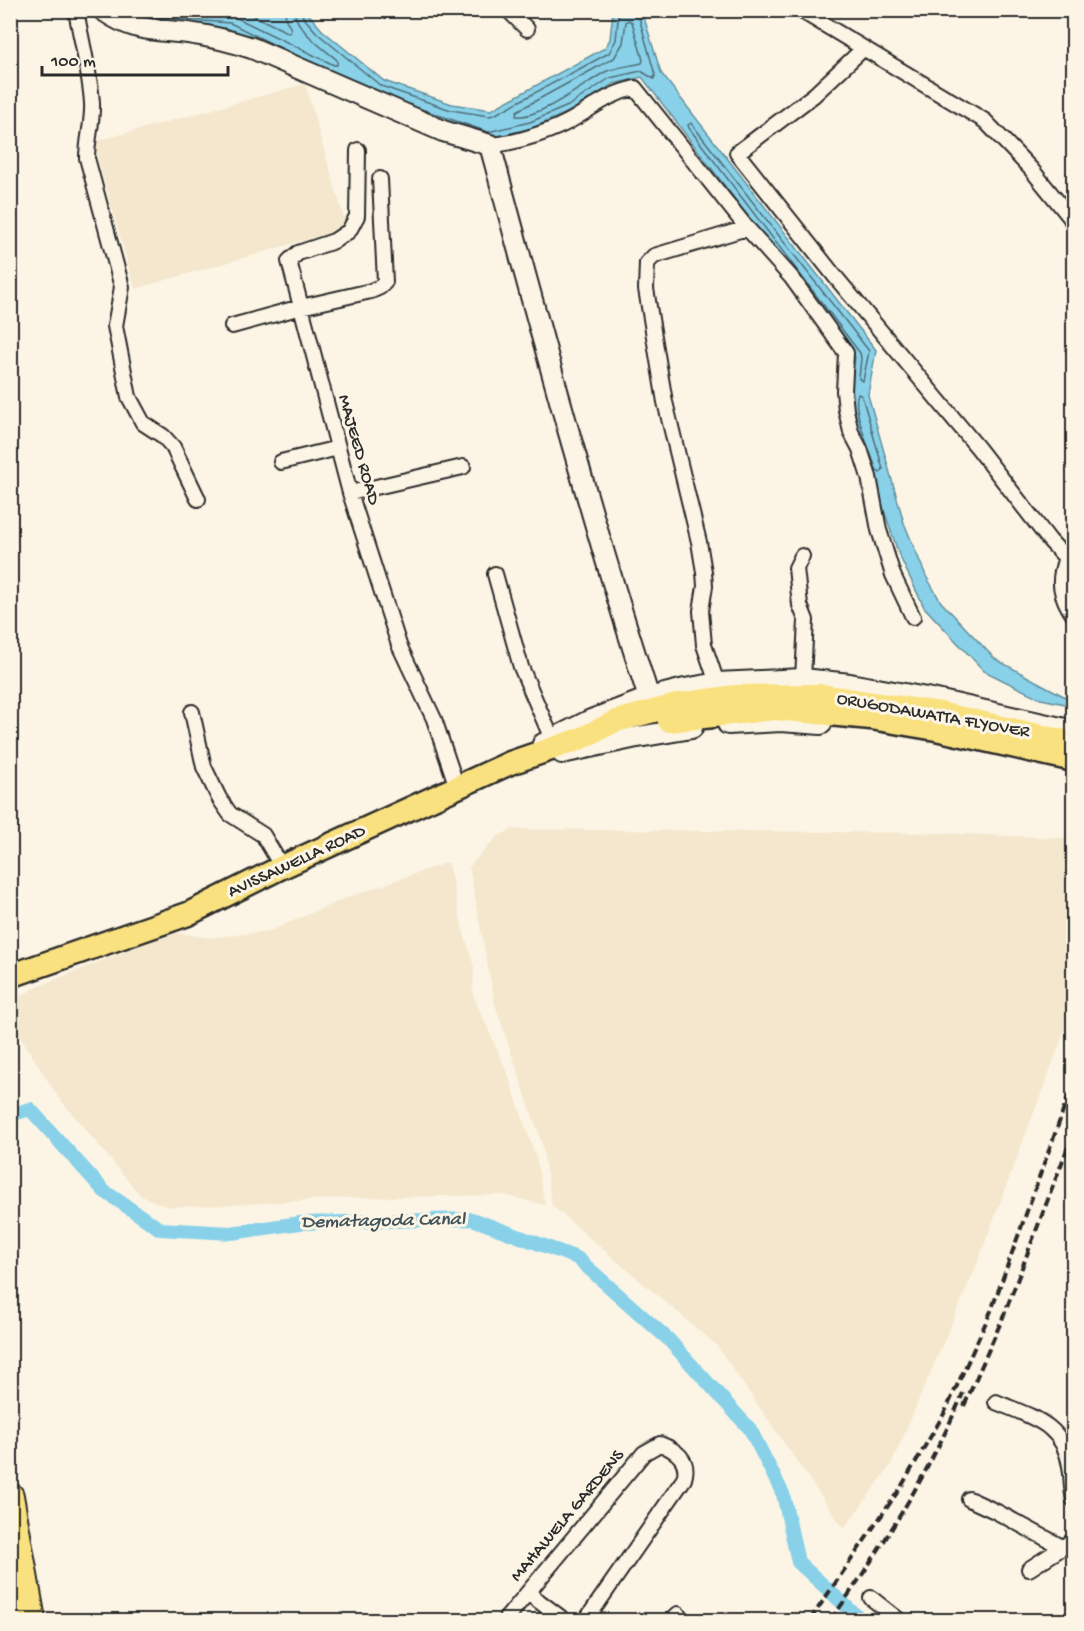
<svg xmlns="http://www.w3.org/2000/svg" width="1084" height="1631" viewBox="0 0 1084 1631" font-family="'Gochi Hand',sans-serif">
  <style>
    .built { fill: #f4e7ce }
    .water { fill: #88d1e9; stroke: #638f9d; stroke-width: 1.5 }
    .lines { fill: none; stroke-linecap: round; stroke-linejoin: round }
    .shore { stroke: #506d77; stroke-width: 1.5 }
    .canal { stroke: #88d1e9; stroke-width: 14 }
    .street-casing { stroke: #2b2b2b; stroke-width: 18 }
    .secondary-casing { stroke: #2b2b2b; stroke-width: 24 }
    .primary-casing { stroke: #2b2b2b; stroke-width: 27 }
    .highway-casing { stroke: #2b2b2b; stroke-width: 30 }
    .street { stroke: #fcf5e5; stroke-width: 14 }
    .secondary { stroke: #fcf5e5; stroke-width: 20 }
    .primary { stroke: #fae180; stroke-width: 22 }
    .highway { stroke: #fae180; stroke-width: 26 }
    .rail { stroke: #2b2b2b; stroke-width: 4; stroke-dasharray: 9 4.5; stroke-linecap: butt }
    .labels { text-anchor: middle; dominant-baseline: central; stroke-width: 6; stroke-linejoin: round; paint-order: stroke }
    .street-label { font-size: 18px; fill: #2b2b2b; stroke: #fcf5e5 }
    .water-label { font-size: 20px; font-style: italic; fill: #42545a; stroke: #fcf5e5 }
  </style>
  <rect width="100%" height="100%" fill="#fcf5e5"/>
  <filter id="ink" filterUnits="userSpaceOnUse"><feTurbulence type="fractalNoise" baseFrequency=".0167" numOctaves="2"/><feDisplacementMap in="SourceGraphic" scale="12" xChannelSelector="R" yChannelSelector="G"/><feConvolveMatrix kernelMatrix="1 2 1 2 8 2 1 2 1" color-interpolation-filters="sRGB"/></filter>
  <g filter="url(#ink)">
    <path class="built" d="M305,84l42,144 -212,61 -42,-147z
      M512,829l429,4 122,5 10,4v167l-96,255 -86,201 -47,64 -128,-184 -164,-139 -10,-62 -47,-139 -26,-138 28,-30z
      M448,862l15,68 11,37 -1,28 35,79 29,87 8,44 -42,-10 -156,3 -116,7 -63,2 -27,-11 -83,-99 -47,-75v-21l28,-15 134,-54 37,6 60,-7 76,-33z"/>
    <path class="water" d="M113,11h193l16,19 62,51 68,23 39,6 114,-62 5,-9 3,-28h29l19,62 215,277 -8,45 36,128 22,53 15,26 54,57 76,41 -1,5 -29,-6 -57,-28 -60,-64 -25,-52 -45,-134 -4,-21 5,-43 -213,-280 -29,7 -42,27 -39,17 -45,11 -114,-40 -145,-70 -78,-6z"/>
    <g class="lines">
      <path class="shore" d="M132,10l19,7 79,6 61,30
        M166,10l67,6 101,49h3v-5c-13,-11 -42,-31 -43,-50
        M242,10l47,23 2,-4 -5,-9 -1,-10
        M301,10l2,7 15,17 63,52 70,24 38,6 5,-1 115,-62 7,-13 3,-30
        M628,20l4,2 11,38 -1,3c-12,3 -26,4 -37,9 -21,12 -66,47 -89,44l1,-5 97,-53 9,-15 3,-21z
        M421,109l67,23 42,-10 38,-16 42,-28 31,-7 13,8 1,-4 -18,-65
        M691,123l178,228 -6,30 -4,-2 2,-21 -1,-5 -171,-225 -1,-3z
        M858,394l4,2 21,73 -3,4 -3,-2c-6,-17 -26,-63 -19,-77z"/>
      <path class="canal" d="M10,1115l20,-6 74,82 56,38 71,4 69,-10 172,-4 105,39 91,81 82,90 33,65 15,68 63,58"/>
      <defs>
        <path id="street" d="M76,10c5,30 14,62 16,93 1,19 -5,36 -5,55l35,129 -7,39 14,71 14,26 20,13 10,11 25,52
          M508,10l19,19
          M800,10l185,111 46,48 39,48 4,8
          M863,49l-49,46 -77,58 96,121 145,174 72,93 16,17
          M490,145c21,-1 57,-12 76,-22 25,-13 40,-29 69,-35l112,140 44,49 55,76 -2,38 2,19 5,22 9,17 9,28 10,53 14,45 20,42
          M358,150l-1,66 -8,15 -15,10 -36,12 -9,8 61,232 49,152 35,74 23,68
          M232,326l69,-19 70,-16 9,-4 5,-5 -5,-103
          M281,462l57,-14
          M350,493l113,-26
          M802,556l-6,12 4,37 6,15 -3,59
          M1066,558c-9,23 -6,38 8,58
          M495,574l26,93 31,72
          M717,683l-13,-38 -3,-34 4,-25 -1,-14 -5,-30 -34,-140 -19,-113 1,-26 7,-7 93,-28
          M192,712l12,55 15,31 11,16 33,21 19,32
          M996,1402c35,15 67,21 74,64 2,11 1,22 4,34
          M969,1499l28,13 65,35
          M1029,1569l45,-29
          M528,1593l36,27
          M871,1598l28,22
          M505,1620l139,-167 16,-9c16,6 30,16 24,35l-98,141
          M672,1620l6,-6"/>
        <path id="secondary" d="M103,10c31,22 50,19 85,23 22,3 43,8 64,15l191,83 47,14c50,185 100,371 159,553
          M728,724l53,-3 40,3
          M543,744l48,-24 58,-22 36,-9 32,-6 86,-4 47,5 82,15 142,32
          M562,753l70,-15 60,-10"/>
        <path id="primary" d="M669,721l106,-12 96,9 65,11 138,31
          M10,976l178,-62 94,-47 228,-104 70,-24 36,-18 64,-17 55,-8 85,-1 120,18 134,30"/>
        <path id="highway" d="M10,1496l22,124"/>
      </defs>
      <use href="#street" class="street-casing"/>
      <use href="#secondary" class="secondary-casing"/>
      <use href="#primary" class="primary-casing"/>
      <use href="#highway" class="highway-casing"/>
      <use href="#street" class="street"/>
      <use href="#secondary" class="secondary"/>
      <use href="#primary" class="primary"/>
      <use href="#highway" class="highway"/>
      <path class="rail" d="M964,1406l40,-91 70,-184
        M810,1620l91,-133 44,-75 46,-101 83,-230
        M831,1620c50,-71 98,-146 132,-227"/>
    </g>
  </g>
  <g class="labels">
    <g class="street-label">
      <text transform="translate(358 450) rotate(74)">MAJEED ROAD</text>
      <text transform="translate(933 716) rotate(10)">ORUGODAWATTA FLYOVER</text>
      <text transform="translate(297 862) rotate(-25)">AVISSAWELLA ROAD</text>
      <text transform="translate(568 1516) rotate(-50)">MAHAWELA GARDENS</text>
    </g>
    <g class="water-label">
      <text transform="translate(383 1222) rotate(-1)">Dematagoda Canal</text>
    </g>
  </g>
  <rect width="1084" height="1631" fill="none" stroke="#fcf5e5" stroke-width="36"/>
  <rect x="18" y="18" width="1048" height="1595" fill="none" stroke="#2b2b2b" stroke-width="2" filter="url(#ink)"/>
  <path d="M42 66v9h186v-9" fill="none" stroke="#2b2b2b" stroke-width="3"/>
  <text x="51" y="66" font-size="18" fill="#2b2b2b" stroke="#fcf5e5" stroke-width="4.5" paint-order="stroke">100 m</text>
</svg>
